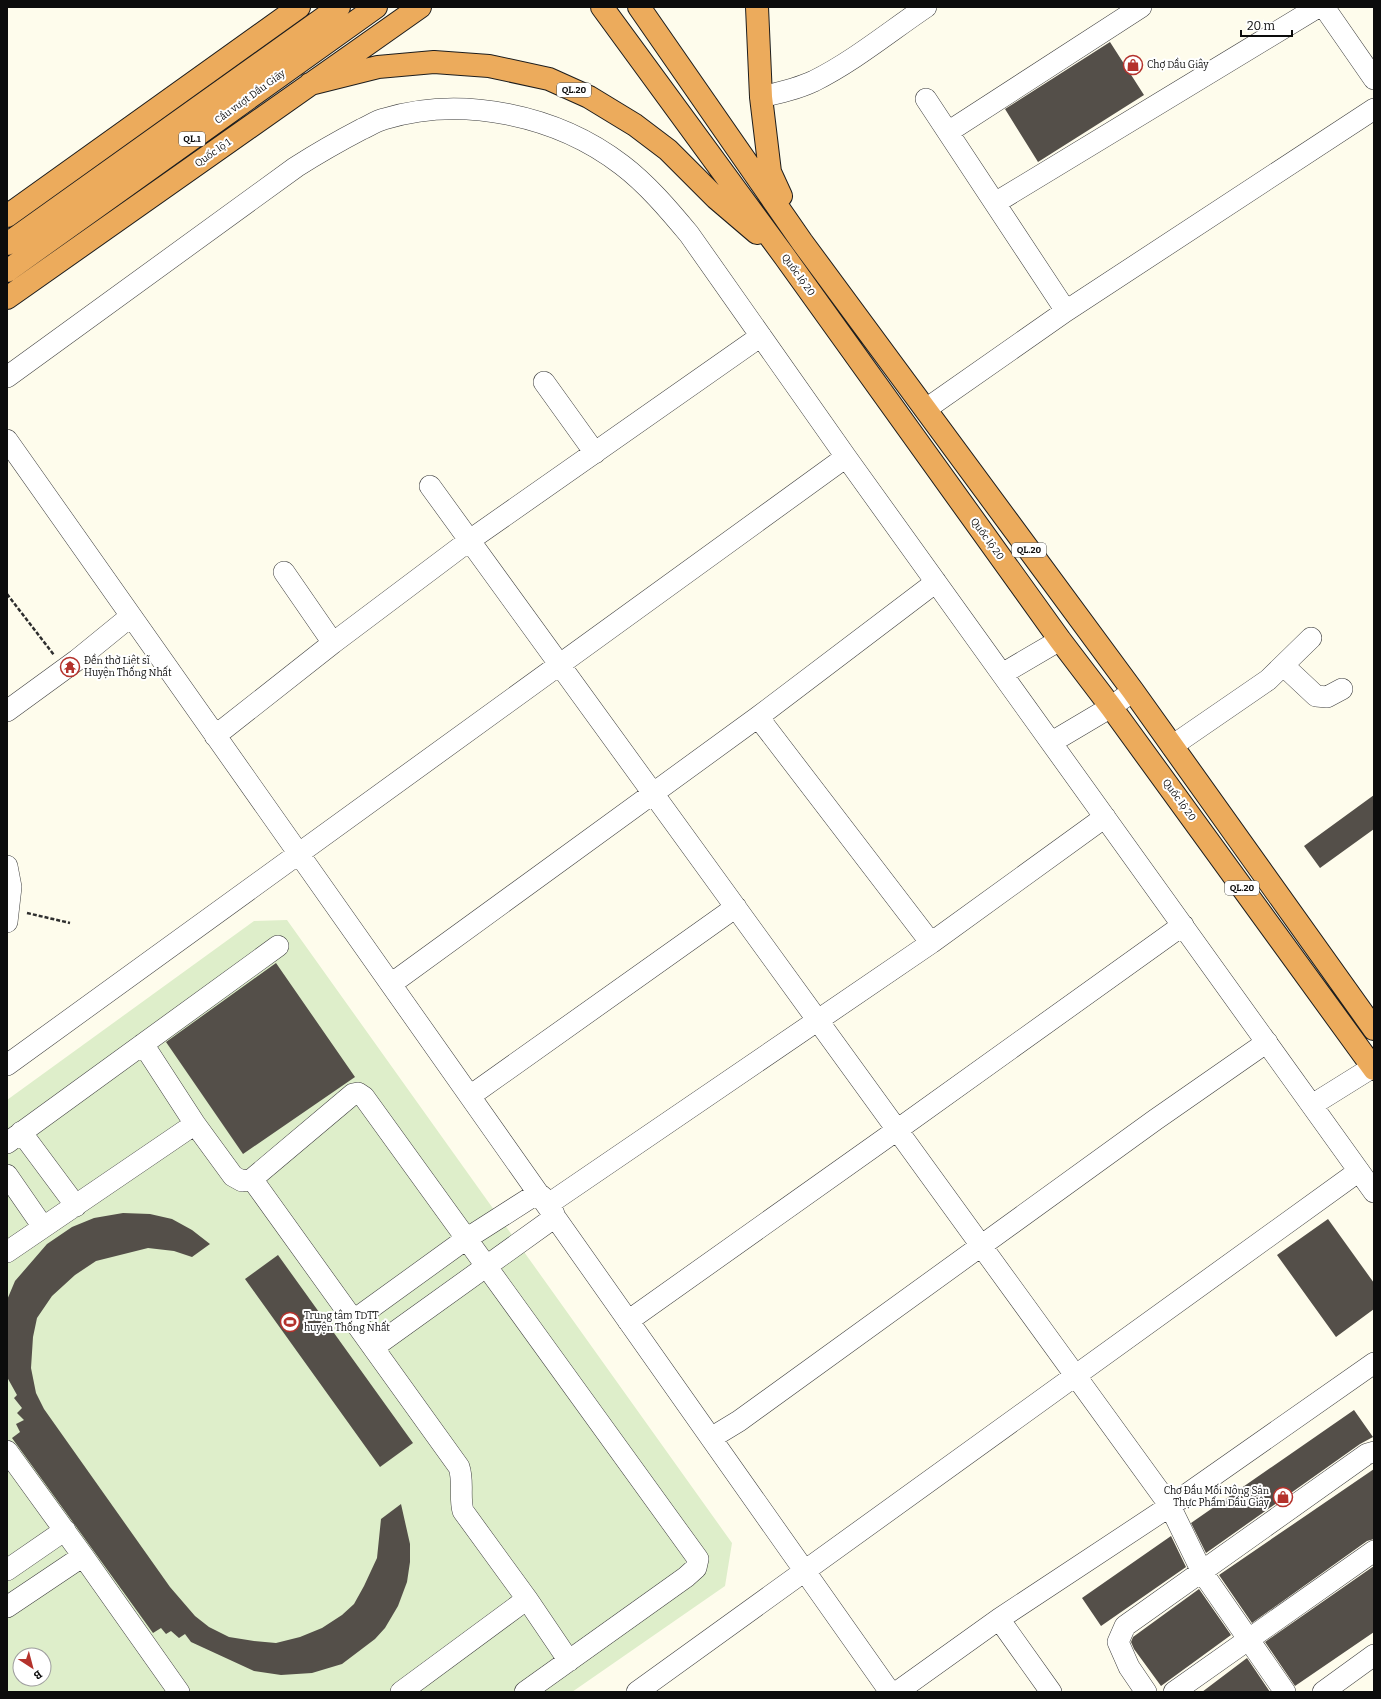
<svg xmlns="http://www.w3.org/2000/svg" width="1381" height="1699" viewBox="0 0 1381 1699" font-family="Bitter,serif">
  <style>
    .pitch { fill: #deeeca; fill-rule: evenodd }
    .building { fill: #544f49 }
    .lines { fill: none; stroke-linecap: round; stroke-linejoin: round }
    .minor-casing { stroke: #3f3f3f; stroke-width: 22 }
    .highway-casing { stroke: #1d1d1d; stroke-width: 24 }
    .path { stroke: #2e2e2e; stroke-width: 2.5; stroke-dasharray: 4 2; stroke-linecap: butt }
    .minor { stroke: #fff; stroke-width: 21 }
    .highway { stroke: #ecab5c; stroke-width: 22 }
    .labels { text-anchor: middle; dominant-baseline: central; stroke-width: 4; stroke-linejoin: round; paint-order: stroke }
    .shield { fill: #fff; stroke: #555; stroke-width: 1 }
    .shield-label { font-size: 9px; font-weight: bold; fill: #0c0c0c }
    .poi-label { font-size: 10px; fill: #0c0c0c; stroke: #fff; text-anchor: start }
    .street-label { font-size: 10px; fill: #0c0c0c; stroke: #fff }
  </style>
  <rect width="100%" height="100%" fill="#fefcec"/>
  <path class="pitch" d="M287,920l445,623 -7,43 -153,106h-565v-592l247,-179zM20,1655h24v24h-24z"/>
  <path class="building" d="M1110,42l34,53 -106,67 -33,-53z
    M1374,795v34l-54,39 -16,-22z
    M276,963l79,114 -112,77 -77,-112z
    M123,1213l27,1 22,5 20,11 18,14 -18,13 -18,-6 -26,-3 -52,13 -21,14 -23,21 -15,22 -4,19 -2,31 5,25 8,16 126,178 25,29 14,11 20,10 25,4 22,2 24,-6 22,-9 20,-13 12,-11 10,-18 13,-28 4,-39 20,-15 9,40v18l-3,20 -9,24 -13,22 -10,11 -33,25 -30,9 -31,2 -27,-4 -63,-29 -6,-8 -6,4 -8,-7 -5,3 -5,-6 -8,5 -141,-195 8,-6 -4,-8 8,-4 -7,-7 5,-5 -8,-10 3,-3 -10,-18v-77l8,-19 32,-37 25,-17 22,-9z
    M1328,1219l46,64v26l-38,28 -59,-82z
    M278,1255l135,188 -33,24 -135,-188z
    M1354,1410l19,27 -13,7 -154,109 -15,-30z
    M1374,1469v70l-7,2 -115,82 -33,-48z
    M1171,1536l15,31 -85,59 -19,-28z
    M1374,1566v66l-79,54 -30,-44z
    M1199,1589l32,46 -70,51 -27,-37 -3,-7 2,-5z
    M1247,1658l23,34h-68z"/>
  <g class="lines">
    <defs>
      <path id="minor" d="M1324,7l50,72
        M761,97c18,-4 36,-8 53,-16 40,-20 75,-49 112,-74
        M926,99l140,212
        M948,132l193,-125
        M995,203l323,-196
        M7,377l289,-210c22,-14 43,-26 66,-38 7,-3 14,-8 22,-10 78,-24 173,-4 238,46 25,19 47,45 67,69l157,223 528,735
        M544,382l51,71
        M926,409l140,-98 308,-202
        M7,440l883,1252
        M430,486l740,1020 32,66 83,120
        M284,572l49,71
        M1284,666l32,30 11,1 15,-8
        M1002,674l58,-34
        M7,711l70,-51 54,-44
        M758,717l173,226
        M215,736l118,-93 137,-103 291,-204
        M1052,742l59,-35 22,-16
        M1172,746l96,-66 43,-42
        M7,866l4,21 -4,35
        M391,984l367,-267 178,-135
        M143,1044l52,80 38,52 9,5 10,-2 101,-85 5,-1 6,4 334,462 -2,9 -10,9 -161,115
        M7,1065l839,-608
        M470,1096l266,-189
        M1312,1105l61,-38
        M21,1132l55,74
        M7,1143l271,-197
        M7,1175l36,52
        M252,1179l207,288c5,15 0,29 4,44l64,88 42,62
        M550,1203l381,-260 174,-126
        M7,1252l188,-128
        M354,1320l112,-81 72,-46 12,10 5,14 -181,130
        M628,1321l269,-191 286,-205
        M711,1438l28,-17 416,-301 112,-78
        M7,1451l76,105 96,136
        M7,1570l58,-40
        M7,1607l76,-51
        M999,1619l52,73
        M401,1692l126,-93
        M637,1692l722,-521
        M897,1692l102,-73 171,-113 204,-143
        M1146,1692l-17,-25 -11,-25 7,-16 242,-172 7,-2
        M1174,1692l200,-141
        M1323,1692l51,-37"/>
      <path id="highway" d="M602,7l183,250 275,383 51,67 263,362
        M639,7l163,235 331,449 241,338
        M757,7l4,90 9,75 11,24
        M310,84l68,-17 56,-5 55,4 60,13 40,18 46,28 33,25 48,48 41,35
        M7,216l292,-209
        M7,244l332,-237
        M7,271l369,-264
        M7,298l413,-291"/>
    </defs>
    <use href="#minor" class="minor-casing"/>
    <use href="#highway" class="highway-casing"/>
    <path class="path" d="M7,594l47,61
      M27,913l43,10"/>
    <use href="#minor" class="minor"/>
    <use href="#highway" class="highway"/>
  </g>
  <defs>
    <symbol id="shop-ring" viewBox="-11 -11 22 22"><circle r="9.5" fill="#fff" stroke="#b4322c" stroke-width="1.5"/><path d="M-5-2.5h2.3a2.7 3.5 0 0 1 5.4 0H5L5.5 6h-11ZM-1.5-2.5h3a1.5 2.3 0 0 0-3 0Z" fill="#b4322c"/></symbol>
    <symbol id="temple-ring" viewBox="-11 -11 22 22"><circle r="9.5" fill="#fff" stroke="#b4322c" stroke-width="1.5"/><path d="M0-6L5-2H3V0L6.5 2.5H4V6H1.5V3h-3V6H-4V2.5H-6.5L-3 0V-2H-5Z" fill="#b4322c"/></symbol>
    <symbol id="stadium-ring" viewBox="-11 -11 22 22"><circle r="9.5" fill="#fff" stroke="#b4322c" stroke-width="1.5"/><path d="M0-5a6.5 5 0 1 0 0 10a6.5 5 0 1 0 0-10ZM-3.5-1.8h7v3.6h-7Z" fill="#b4322c"/></symbol>
  </defs>
  <g fill-rule="evenodd">
    <use href="#shop-ring" x="1122" y="54" width="22" height="22"/>
    <use href="#temple-ring" x="59" y="656" width="22" height="22"/>
    <use href="#stadium-ring" x="279" y="1311" width="22" height="22"/>
    <use href="#shop-ring" x="1272" y="1486" width="22" height="22"/>
  </g>
  <g class="labels">
    <g class="shield">
      <rect x="557" y="83" width="34" height="14" rx="3"/>
      <rect x="179" y="132" width="26" height="14" rx="3"/>
      <rect x="1012" y="543" width="34" height="14" rx="3"/>
      <rect x="1225" y="881" width="34" height="14" rx="3"/>
    </g>
    <g class="shield-label">
      <text x="574" y="90">QL.20</text>
      <text x="192" y="139">QL.1</text>
      <text x="1029" y="550">QL.20</text>
      <text x="1242" y="888">QL.20</text>
    </g>
    <g class="poi-label">
      <text x="1147" y="65">Chợ Dầu Giây</text>
      <text x="84" y="661">Đền thờ Liệt sĩ<tspan x="84" dy="12">Huyện Thống Nhất</tspan></text>
      <text x="304" y="1316">Trung tâm TDTT<tspan x="304" dy="12">huyện Thống Nhất</tspan></text>
      <text x="1269" y="1491" text-anchor="end">Chợ Đầu Mối Nông Sản<tspan x="1269" dy="12">Thực Phẩm Dầu Giây</tspan></text>
    </g>
    <g class="street-label">
      <text transform="translate(250 97) rotate(-36)">Cầu vượt Dầu Giây</text>
      <text transform="translate(213 153) rotate(-35)">Quốc lộ 1</text>
      <text transform="translate(798 275) rotate(54)">Quốc lộ 20</text>
      <text transform="translate(987 539) rotate(54)">Quốc lộ 20</text>
      <text transform="translate(1179 800) rotate(54)">Quốc lộ 20</text>
    </g>
  </g>
  <rect width="1381" height="1699" fill="none" stroke="#0c0c0c" stroke-width="16"/>
  <g transform="translate(32 1667) rotate(144)"><circle r="19" fill="#ffffff" stroke="#9e9e9e"/>
  <path d="M0-3L7 15L0 10L-7 15Z" fill="#b4322c"/>
  <text y="-6" font-size="11" font-weight="bold" text-anchor="middle" fill="#0c0c0c">B</text>
  </g>
  <path d="M1241 30v6h51v-6" fill="none" stroke="#0c0c0c" stroke-width="2"/>
  <text x="1247" y="30" font-size="12" fill="#0c0c0c" stroke="#ffffff" stroke-width="3" paint-order="stroke">20 m</text>
</svg>
